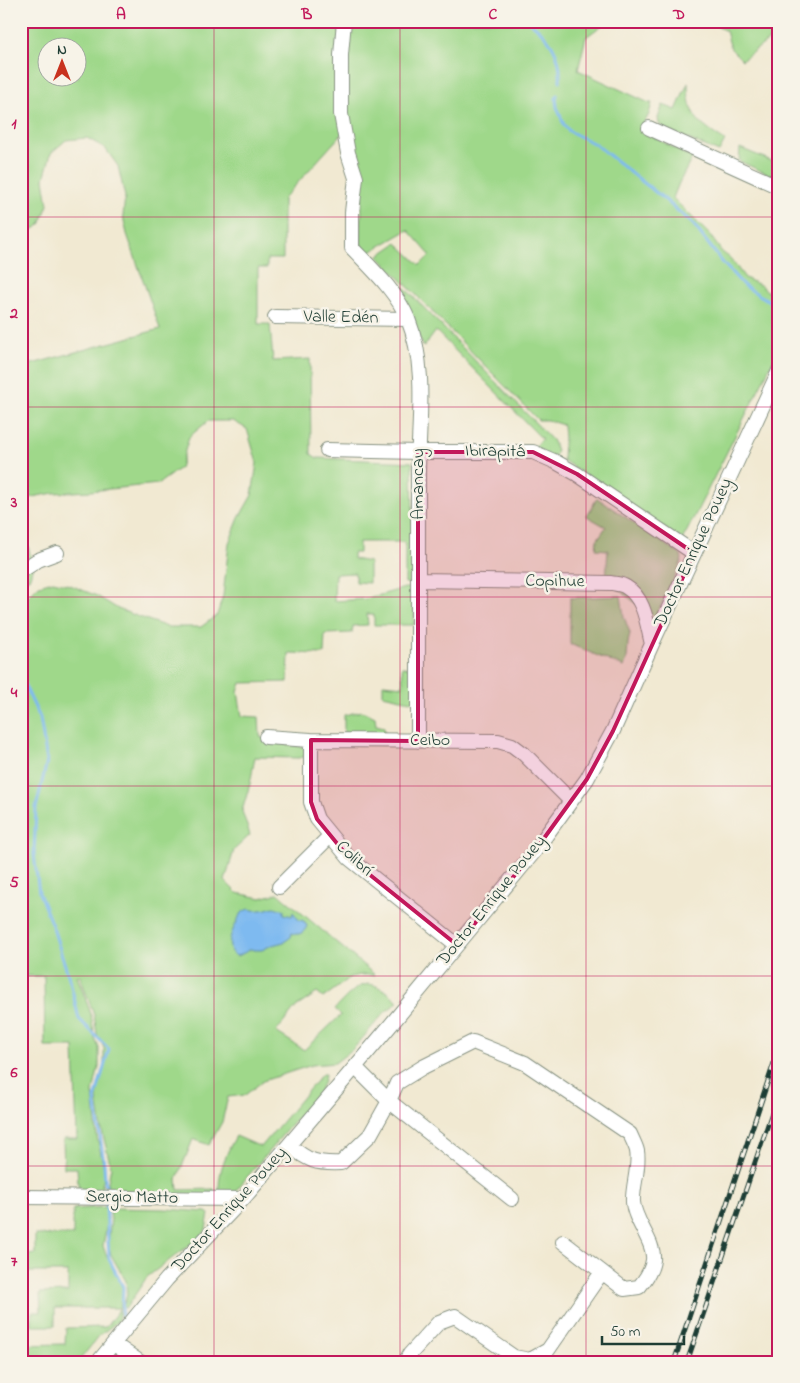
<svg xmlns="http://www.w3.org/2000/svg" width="800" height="1383" viewBox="0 0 800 1383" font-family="'Indie Flower',sans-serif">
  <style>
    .green { fill: #9fd88a; stroke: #5f8a5f; fill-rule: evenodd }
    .water { fill: #7ebaf0; stroke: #4e7c92 }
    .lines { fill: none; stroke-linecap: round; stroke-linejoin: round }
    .stream { stroke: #7ebaf0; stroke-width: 3 }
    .minor-casing { stroke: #889383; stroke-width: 16 }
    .minor { stroke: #fff; stroke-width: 14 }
    .rail-casing { stroke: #1f3d34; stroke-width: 5 }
    .rail { stroke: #f7f3e8; stroke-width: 3; stroke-dasharray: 9; stroke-linecap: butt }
    .marked { fill: #c2185b; fill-opacity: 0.2; stroke: #c2185b; stroke-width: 4; stroke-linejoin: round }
    .grid { fill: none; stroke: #c2185b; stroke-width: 1; stroke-opacity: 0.55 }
    .labels { text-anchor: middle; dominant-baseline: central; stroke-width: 5; stroke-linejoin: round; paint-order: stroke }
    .street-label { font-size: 18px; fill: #1f3d34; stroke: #f7f3e8 }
    .neatline { fill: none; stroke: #c2185b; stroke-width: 2 }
    .grid-label { font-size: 16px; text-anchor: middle; font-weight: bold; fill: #c2185b }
  </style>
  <rect width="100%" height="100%" fill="#f7f3e8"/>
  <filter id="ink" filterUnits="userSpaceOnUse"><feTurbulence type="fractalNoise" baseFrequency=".02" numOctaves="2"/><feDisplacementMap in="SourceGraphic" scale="10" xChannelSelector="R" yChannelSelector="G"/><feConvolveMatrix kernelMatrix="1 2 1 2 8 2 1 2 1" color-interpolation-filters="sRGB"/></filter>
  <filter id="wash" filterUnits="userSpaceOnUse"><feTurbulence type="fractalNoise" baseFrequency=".0096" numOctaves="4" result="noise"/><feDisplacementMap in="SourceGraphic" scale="20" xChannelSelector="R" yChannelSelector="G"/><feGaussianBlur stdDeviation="1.12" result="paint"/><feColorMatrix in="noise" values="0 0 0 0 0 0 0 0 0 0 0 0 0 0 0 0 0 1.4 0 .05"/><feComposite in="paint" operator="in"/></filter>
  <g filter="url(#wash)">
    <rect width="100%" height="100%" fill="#f1e9d2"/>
    <path class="green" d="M21,21h587l-22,16 -8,33 71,33h3l-3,11 -7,13 1,4 49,27 -13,25 -6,15 36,36 13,18 8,6 15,20 15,7 12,10 7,4v50l-92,182 -5,9 -119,-80 1,-22 -1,-13 -16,-5h-9l-160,-164 19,-13 23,22 10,-10 -22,-25 -38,22 182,188 5,10 -4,11 -25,-6 14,-16 -106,-108 -12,16 -30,-59 -32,-34 -1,-9 1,-49 -13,-70 -66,73v60h-16v9h-9v56h12l3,37 37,-2 1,95 6,4 95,4 2,122 -9,-1v-41h-46v11h-6v6l16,3v21l-13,-1 -1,-9 -20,1 -1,27 32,-2 39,-11h4l6,5 -1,32h-40v-11h-7l1,11 -15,1 -1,7 -27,1 -1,20 -35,-1 -1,29 -47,1 -3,9 4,24 17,1 1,19 7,6 37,5 6,5 -1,4 -11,2 -43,-1 -5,27 -8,27 8,24 -16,15 -9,31 12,12 24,5 17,-5 97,82h-14l-10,2 -28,21 -6,-5 -21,14 -20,25 28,18 37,-35 -6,-6c8,-9 25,-29 38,-24 9,2 17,9 24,15v3l-12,9 -31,36 -19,15 -23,2 -49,16 -18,14 -17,2 -6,25 -13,23 -16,-6 -16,40 1,11 36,-1 -1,10 -107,-7 5,-25 -9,-36 -5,-32 3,-21 4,-13v-17l-7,-14 -3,-19 -14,-39h-3l14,38 4,25 4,9v18l-6,26 4,44 8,37 -3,12 2,13 -25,-1 -2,-29h-13l-1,-29h14l-3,-92h-29l-1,-71h-23v-373l18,-18 14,-4 17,4 27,11 21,13 49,18h34l16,-12 6,-19 6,-53 10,-25 13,-23 5,-32 -10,-34 -14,-8h-25l-19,16 -9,31 -22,16 -68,7 -36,2 -33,6v-132l139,-38 -33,-95 -4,-18 2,-19 -7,-31 -13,-18 -18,-10 -21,2 -15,13 -7,26 4,26 -8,20 -19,12zM48,48h30v30h-30z
      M707,21h72v15l-10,4 -27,20 -11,-11 -5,-18z
      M688,83c0,34 11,41 37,58l-6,11 -52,-22 -8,-6 -1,-6 5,-13 13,5z
      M740,148l39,16v15l-40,-18z
      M597,498l84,57 1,4 -2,6 -24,51 -7,-2 -43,-35 2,-29 -12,-1 1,-9 9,-13 -19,-11z
      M21,520l12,45 -3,12 -9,6z
      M621,596l3,21 6,16 -2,10 -1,15 -3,9 -54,-23v-46z
      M402,667l13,1v34l-32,-7v-11l20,2z
      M362,711l13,6 1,8 8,2 1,17 -41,-2v-27z
      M322,1074h3c0,8 -5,17 -10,23l-36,42 -47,56 -12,1c-4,-20 6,-43 16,-60l25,11z
      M106,1207l2,11 -5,28 4,11 14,24 2,9 -5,31 -19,15 -21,26h-57v-17l44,-1 1,-16 40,-1 14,-19h-65v18h-23v-14h9l-1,-19 28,-1v-20h-40v-17l7,-1v-19h38v-26z
      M109,1208l56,1 41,3 3,2 -3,15 -3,6 -56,42 -21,31 -3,-1 4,-12 -1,-14 -15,-26 -3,-12 3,-24z"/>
    <path class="water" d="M274,907l10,3v4l8,2 1,-4 6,8 5,1 3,5c-3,7 -8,10 -15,7l-1,4 -7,5 -12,3 -10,5h-8l-3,-1 -11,6 -4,1c-15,-13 0,-28 4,-42 12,-9 9,-2 20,-4 5,0 9,-2 14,-3z"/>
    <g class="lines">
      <path class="stream" d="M528,21c21,15 34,33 32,60
        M557,95l-1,4 1,8 7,18 5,6 26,13 68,54 30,26 30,39 20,22 36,22
        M21,678l19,40 7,43 -11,47 -2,46 5,39 14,35 17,53 9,38 30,30 -14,50 9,65 2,29
        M106,1203l3,56 14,28 -1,28"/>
    </g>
  </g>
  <g filter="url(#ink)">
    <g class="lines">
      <defs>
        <path id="minor" d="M344,21l-3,34v59l7,39 8,25 -4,34v36c21,22 44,43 56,71 20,50 10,105 10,157 0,88 0,176 0,265
          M649,128l130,59
          M275,317l133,2
          M327,450l91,2h115l23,10 21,12 117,79
          M21,571l17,-11 19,-7
          M418,580l193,3c5,1 11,1 15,4 19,11 21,38 26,57
          M266,737l45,3 187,1 14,4 12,9 47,47
          M311,740v62l6,17 32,39 108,87
          M279,887l51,-51
          M355,1067l34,34 123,98
          M289,1145c19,16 27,19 52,18l29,-28 19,-34 8,-18 26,-16 50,-25 52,21 105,71c2,5 6,12 7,17 3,16 -5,36 -4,51 1,19 22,40 20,58 -1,9 -8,20 -14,27l-15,2 -61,-47
          M21,1197l222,2
          M114,1344l26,18
          M98,1362l69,-83 76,-80 146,-172 145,-175 53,-73 26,-48 39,-87 127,-273
          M405,1362l5,-8 29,-32 16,-6 59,41 16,3 18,-10 54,-78"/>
      </defs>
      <use href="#minor" class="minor-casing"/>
      <use href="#minor" class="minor"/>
      <defs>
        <path id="rail" d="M674,1362l105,-314
          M687,1362l92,-270"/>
      </defs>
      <use href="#rail" class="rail-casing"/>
      <use href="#rail" class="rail"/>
    </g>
  </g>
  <path class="marked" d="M418,452h115l44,22 117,79 -81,178 -26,48 -53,73 -77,93 -108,-87 -32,-39 -6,-17v-62l107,1z"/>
  <path class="grid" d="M214,21v1341M400,21v1341M586,21v1341M21,217h758M21,407h758M21,597h758M21,786h758M21,976h758M21,1166h758"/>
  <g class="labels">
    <g class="street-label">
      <text transform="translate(341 318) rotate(1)">Valle Edén</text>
      <text transform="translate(495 452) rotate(1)">Ibirapitá</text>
      <text transform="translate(419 484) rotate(-90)">Amancay</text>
      <text transform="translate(694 553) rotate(-65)">Doctor Enrique Pouey</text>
      <text transform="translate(555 582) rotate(1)">Copihue</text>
      <text x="430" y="741">Ceibo</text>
      <text transform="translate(354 859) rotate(43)">Colibrí</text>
      <text transform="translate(492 901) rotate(-51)">Doctor Enrique Pouey</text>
      <text transform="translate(132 1198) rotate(1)">Sergio Matto</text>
      <text transform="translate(230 1210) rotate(-48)">Doctor Enrique Pouey</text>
    </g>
  </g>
  <rect width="800" height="1383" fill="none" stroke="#f7f3e8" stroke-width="55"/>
  <g transform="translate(62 62)"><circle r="24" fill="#f7f3e8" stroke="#a1aaa0"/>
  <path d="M0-4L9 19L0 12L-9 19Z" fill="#c8321e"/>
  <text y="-8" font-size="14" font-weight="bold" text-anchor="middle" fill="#1f3d34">N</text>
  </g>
  <path d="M602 1336v8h82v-8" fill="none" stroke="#1f3d34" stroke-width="2.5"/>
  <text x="610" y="1336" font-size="15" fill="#1f3d34" stroke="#f7f3e8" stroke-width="4" paint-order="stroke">50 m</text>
  <rect x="28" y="28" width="744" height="1328" class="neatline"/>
  <g class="grid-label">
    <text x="121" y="19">A</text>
    <text x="307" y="19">B</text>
    <text x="493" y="19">C</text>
    <text x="679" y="19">D</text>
    <text x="14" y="128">1</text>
    <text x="14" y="318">2</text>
    <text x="14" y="507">3</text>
    <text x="14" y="697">4</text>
    <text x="14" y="887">5</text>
    <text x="14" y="1077">6</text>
    <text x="14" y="1266">7</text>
  </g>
</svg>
